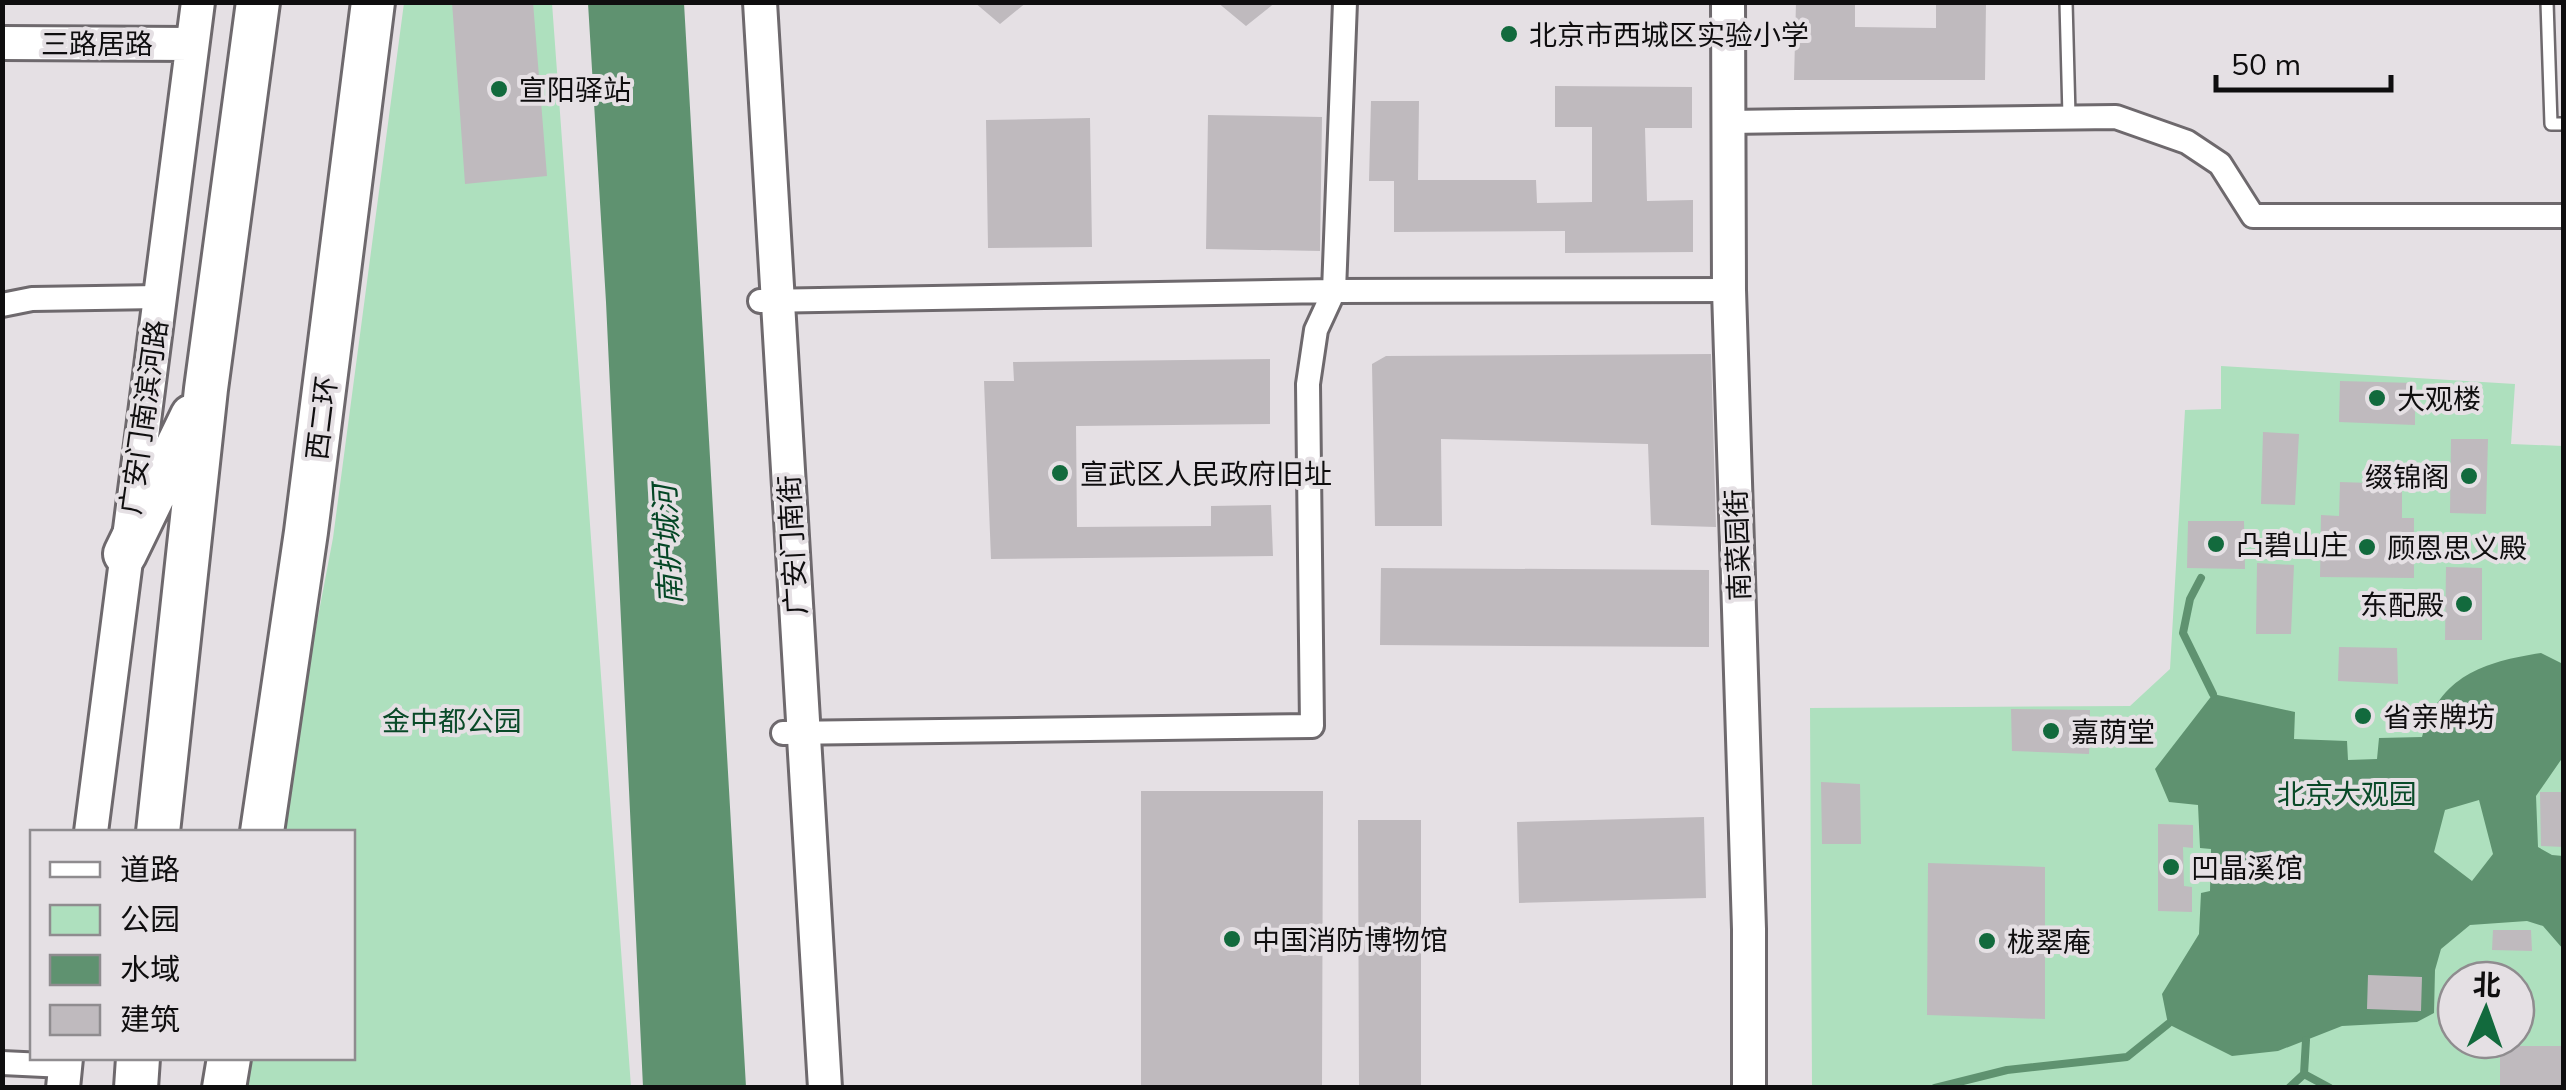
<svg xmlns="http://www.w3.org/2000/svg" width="2566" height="1090" viewBox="0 0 2566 1090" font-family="Mulish,'Noto Sans SC',sans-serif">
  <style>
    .green { fill: #aee0be; fill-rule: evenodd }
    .water { fill: #5f9270; fill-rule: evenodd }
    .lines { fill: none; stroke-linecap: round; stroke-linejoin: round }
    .stream { stroke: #5f9270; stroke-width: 8 }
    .building { fill: #bfbabe }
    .lane-casing { stroke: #6e696d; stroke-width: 16 }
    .street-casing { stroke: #6e696d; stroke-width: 28 }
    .secondary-casing { stroke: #6e696d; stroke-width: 38 }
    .highway-casing { stroke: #6e696d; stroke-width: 48 }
    .lane { stroke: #fff; stroke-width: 11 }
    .street { stroke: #fff; stroke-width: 22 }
    .secondary { stroke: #fff; stroke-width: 32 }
    .highway { stroke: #fff; stroke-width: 42 }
    .poi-dot { fill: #126a3d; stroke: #e5e0e4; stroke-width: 4 }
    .labels { text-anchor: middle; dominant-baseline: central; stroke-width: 8; stroke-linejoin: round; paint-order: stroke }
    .poi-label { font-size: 28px; fill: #0f0e0f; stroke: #e5e0e4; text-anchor: start }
    .street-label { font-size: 28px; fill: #0f0e0f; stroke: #e5e0e4 }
    .park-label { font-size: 28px; fill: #094a28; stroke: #e5e0e4 }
    .water-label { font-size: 30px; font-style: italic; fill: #044625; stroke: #e5e0e4 }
  </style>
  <rect width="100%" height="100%" fill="#e5e0e4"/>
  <path class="green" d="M404,3h148l79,1084 -402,1 6,-30h117v-226h-75l56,-294z
    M2221,366l294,18 -4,60 52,2v641h-751l-2,-379 320,-2 40,-37 15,-259 36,-1zM2456,980h60v60h-60z"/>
  <path class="water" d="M588,3h96l62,1084h-103l-37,-785z
    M2541,653l22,11v93l-27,39 2,51 14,8 11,1v93l-20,-23 -16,-5 -57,4 -29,24 -6,21 -1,43 -17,9 -75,4 -64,25 -46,5 -64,-32 -6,-30 37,-60 2,-41 9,-2 1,-42 -11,-1 -2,-43 -29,-3 -14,-33 58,-75 82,18 -1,27 53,2 1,19 29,-1 2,-21 43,-1c18,-61 61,-75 119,-84zM2479,800l14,54 -21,27 -38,-29 11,-42z"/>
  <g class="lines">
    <path class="stream" d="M2201,578l-11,21 -7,34 30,61
      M2304,1074l26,14
      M1935,1088l72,-18 120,-13 41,-33
      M2289,1088l15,-14 2,-34"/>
  </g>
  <path class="building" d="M452,2h81l14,174 -82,8z
    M974,2h53l-27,22z
    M1217,2h59l-30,24z
    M1796,2h59v25l81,1v-26h50l-1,78h-191z
    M1555,86l137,1v41h-47l2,73 46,-1v52l-128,1v-22l-171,1v-51h-25l2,-80h48l-1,79h118l1,23 55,-1v-75h-37z
    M1208,115l114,2 -2,134 -114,-2z
    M1090,118l2,129 -104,1 -2,-128z
    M1711,354l5,173 -65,-2 -3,-81 -207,-5 1,87h-67l-3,-162 14,-8z
    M1270,359v65l-194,2 1,101 134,-1v-20l60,-1 2,51 -282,3 -7,-178h30l-1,-19z
    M2340,381l75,2v42l-76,-3z
    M2263,432l36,2 -4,71 -34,-1z
    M2451,439h37l-2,75 -36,-1z
    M2340,482l62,2v34h12v60l-94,-1 1,-62 18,1z
    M2188,521h56l1,48 -58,-1z
    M2257,563l37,2 -3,69h-35z
    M2446,567l36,1v72h-37z
    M1381,568l328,2v77l-329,-2z
    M2339,647l58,1 1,36 -60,-3z
    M2011,709l79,1 -1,44 -77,-3z
    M1821,782l39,2 1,60h-39z
    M1141,791h182l-1,297h-181z
    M2540,792h24v55l-23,-1z
    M1704,817l2,81 -187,5 -2,-81z
    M1358,820h63v268h-62z
    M2158,824l35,1v23l-10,-1 1,39 8,1v25l-34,-1z
    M1928,863l117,4v152l-118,-4z
    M2493,930h38l1,21 -40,-1z
    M2368,975l54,2 -1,34 -54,-2z
    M2500,1046h64v42h-64z"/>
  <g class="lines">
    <defs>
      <path id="lane" d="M2066,2l3,114
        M2547,2l4,122h13"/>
      <path id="street" d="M1728,122l388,-5 71,25 33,22 33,52h311
        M760,301l574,-10 395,-1
        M2,305l30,-6 127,-2
        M783,733l529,-7 -4,-342 8,-54 18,-39 11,-289
        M2,1063l63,3"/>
      <path id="secondary" d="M760,2l65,1086
        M1728,2l1,288 20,639v159
        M2,43l189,1
        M91,832l107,-830
        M63,1088l3,-30"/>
      <path id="highway" d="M125,554l67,-138
        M158,832l48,-443 52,-387
        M262,832l44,-300 67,-530
        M136,1088l2,-30
        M224,1088l5,-30"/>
    </defs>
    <use href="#lane" class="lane-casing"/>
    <use href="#street" class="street-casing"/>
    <use href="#secondary" class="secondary-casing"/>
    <use href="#highway" class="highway-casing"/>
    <use href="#lane" class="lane"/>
    <use href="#street" class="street"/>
    <use href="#secondary" class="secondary"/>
    <use href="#highway" class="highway"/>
  </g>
  <g class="poi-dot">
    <circle cx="1509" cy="34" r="10"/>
    <circle cx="499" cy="89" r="10"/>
    <circle cx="2377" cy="398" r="10"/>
    <circle cx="1060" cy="473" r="10"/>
    <circle cx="2469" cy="476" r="10"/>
    <circle cx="2216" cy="544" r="10"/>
    <circle cx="2367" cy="547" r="10"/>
    <circle cx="2464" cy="604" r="10"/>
    <circle cx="2363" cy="716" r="10"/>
    <circle cx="2051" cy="731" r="10"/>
    <circle cx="2171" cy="867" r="10"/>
    <circle cx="1232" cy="939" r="10"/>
    <circle cx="1987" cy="941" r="10"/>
  </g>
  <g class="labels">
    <g class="poi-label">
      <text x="1529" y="34">北京市西城区实验小学</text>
      <text x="519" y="89">宣阳驿站</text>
      <text x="2397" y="398">大观楼</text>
      <text x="1080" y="473">宣武区人民政府旧址</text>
      <text x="2449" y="476" text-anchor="end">缀锦阁</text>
      <text x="2236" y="544">凸碧山庄</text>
      <text x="2387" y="547">顾恩思义殿</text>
      <text x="2444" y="604" text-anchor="end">东配殿</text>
      <text x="2383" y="716">省亲牌坊</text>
      <text x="2071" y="731">嘉荫堂</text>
      <text x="2191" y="867">凹晶溪馆</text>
      <text x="1252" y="939">中国消防博物馆</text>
      <text x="2007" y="941">栊翠庵</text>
    </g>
    <g class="street-label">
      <text x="97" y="43">三路居路</text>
      <text transform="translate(143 417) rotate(-82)">广安门南滨河路</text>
      <text transform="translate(321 418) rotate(-83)">西二环</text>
      <text transform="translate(792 545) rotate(-93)">广安门南街</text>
      <text transform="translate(1737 545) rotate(-92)">南菜园街</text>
    </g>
    <g class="park-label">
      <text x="452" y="720">金中都公园</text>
      <text x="2347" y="793">北京大观园</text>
    </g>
    <g class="water-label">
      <text transform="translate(667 545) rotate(-93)">南护城河</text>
    </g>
  </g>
  <rect width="2566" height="1090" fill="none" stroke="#0f0e0f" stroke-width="10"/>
  <rect x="30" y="830" width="325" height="230" fill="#e5e0e4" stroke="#8f8c8f" stroke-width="2.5"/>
  <rect x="50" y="862" width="50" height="15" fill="#ffffff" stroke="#8f8c8f" stroke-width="2.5"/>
  <text x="120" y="880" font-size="30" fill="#0f0e0f">道路</text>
  <rect x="50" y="905" width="50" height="30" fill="#aee0be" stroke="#8f8c8f" stroke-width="2.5"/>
  <text x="120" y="930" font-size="30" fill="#0f0e0f">公园</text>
  <rect x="50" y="955" width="50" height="30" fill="#5f9270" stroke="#8f8c8f" stroke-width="2.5"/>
  <text x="120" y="980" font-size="30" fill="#0f0e0f">水域</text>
  <rect x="50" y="1005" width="50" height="30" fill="#bfbabe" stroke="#8f8c8f" stroke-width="2.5"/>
  <text x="120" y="1030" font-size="30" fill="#0f0e0f">建筑</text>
  <g transform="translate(2486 1010) rotate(2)"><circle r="48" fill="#e5e0e4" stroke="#8f8c8f" stroke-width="2.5"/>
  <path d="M0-8L18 38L0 25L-18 38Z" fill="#126a3d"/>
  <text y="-15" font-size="28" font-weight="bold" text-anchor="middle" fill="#0f0e0f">北</text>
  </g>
  <path d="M2216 75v15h175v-15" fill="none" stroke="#0f0e0f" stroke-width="5"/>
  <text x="2231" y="75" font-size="30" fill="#0f0e0f" stroke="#e5e0e4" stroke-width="8" paint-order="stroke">50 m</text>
</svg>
